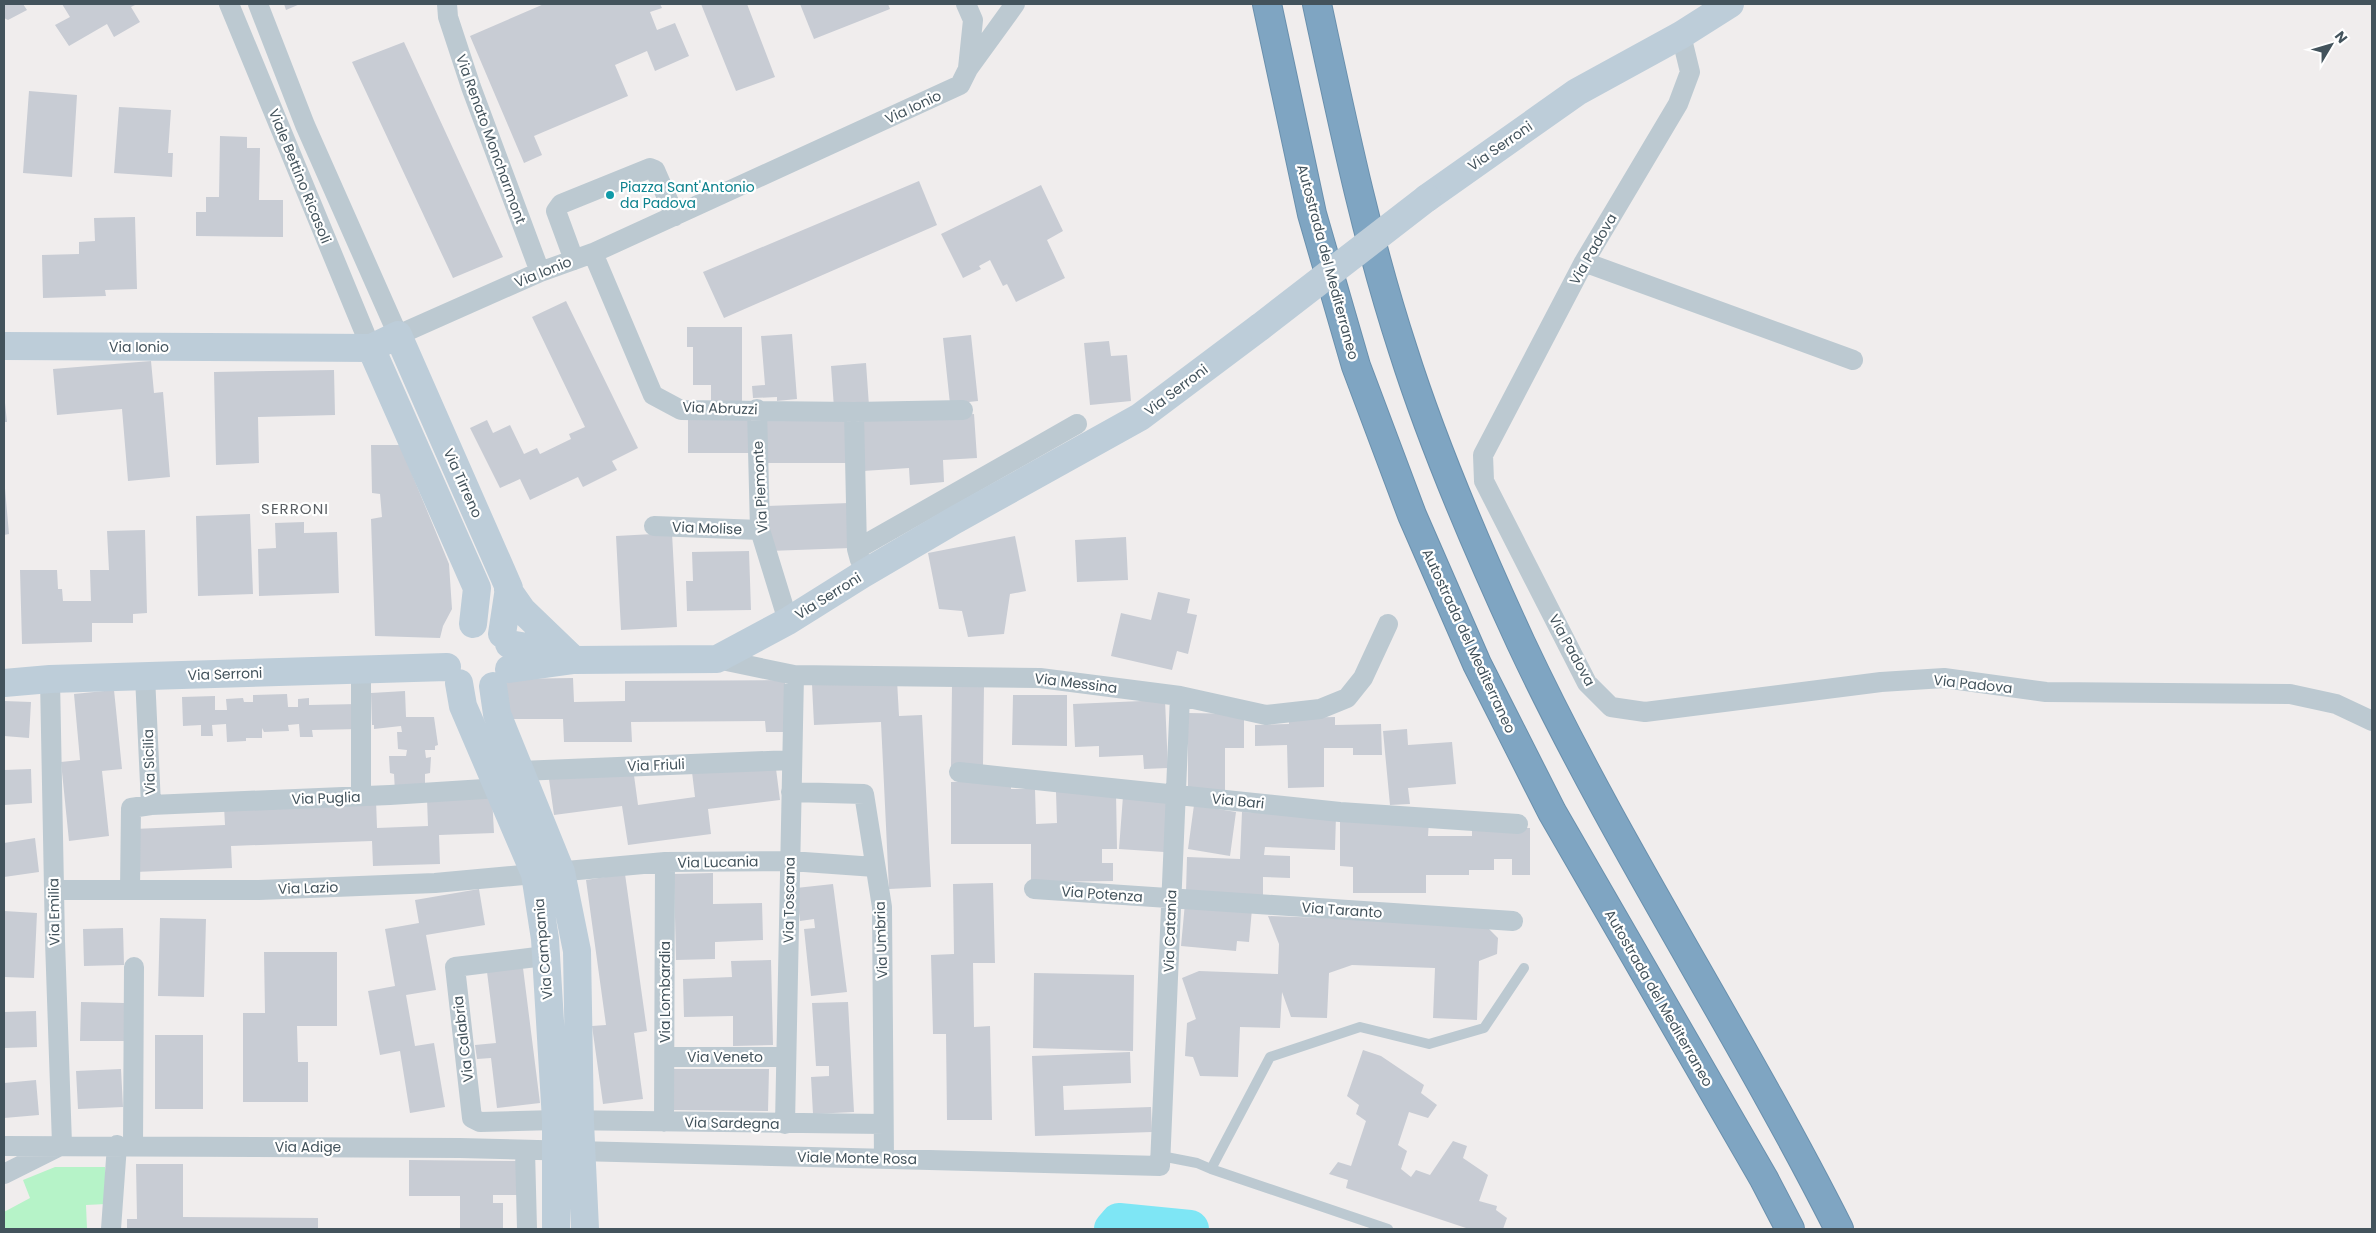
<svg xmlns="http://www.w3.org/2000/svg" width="2376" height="1233" viewBox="0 0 2376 1233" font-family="Poppins,sans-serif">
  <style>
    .green { fill: #b6f3c8 }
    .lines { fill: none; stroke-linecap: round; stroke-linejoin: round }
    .river { stroke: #7ee6f5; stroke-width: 38 }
    .building { fill: #c8ccd4 }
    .highway-casing { stroke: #6a90ad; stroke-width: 30 }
    .lane { stroke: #bcc9d1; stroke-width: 10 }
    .street { stroke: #bcc9d1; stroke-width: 20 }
    .secondary { stroke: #bdcdd9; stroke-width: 28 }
    .highway { stroke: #7fa5c2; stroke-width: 28 }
    .secondary-bridge { stroke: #bdcdd9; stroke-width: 28 }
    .culture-dot { fill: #0f9aa8; stroke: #fff; stroke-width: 2 }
    .labels { text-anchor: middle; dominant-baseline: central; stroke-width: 4.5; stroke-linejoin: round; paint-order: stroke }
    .street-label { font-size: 14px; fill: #43535c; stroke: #fff }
    .culture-label { font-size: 14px; fill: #0d838f; stroke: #fff; text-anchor: start }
    .neighbourhood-label { font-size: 15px; letter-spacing: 1px; fill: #595e63; stroke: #fff }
  </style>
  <rect width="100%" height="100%" fill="#f0eded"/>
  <path class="green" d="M55,1167h50l1,37 -20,1 1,24h-83v-17l26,-14 -7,-18z"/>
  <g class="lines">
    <path class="river" d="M1113,1229l6,-7 71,7"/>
  </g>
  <path class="building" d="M4,4h19l4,6 -19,10 -4,-2z
    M62,4h75l-6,3 9,15 -26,15 -7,-13 -38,22 -14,-21 15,-8z
    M284,4h16l-14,6z
    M544,4h116l2,4 -12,4 7,18 18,-7 14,33 -34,15 -8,-20 -32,14 13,31 -94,40 8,19 -18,8 -54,-127z
    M701,4h46l28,73 -39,14z
    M800,4h88l2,5 -76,30z
    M404,42l99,215 -50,21 -101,-216z
    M29,91l48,4 -5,82 -49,-4z
    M119,107l52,3 -3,43h5l-1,24 -58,-4z
    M220,136l27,1v11h13l-1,52h24v37l-87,-1v-24h10v-15h13z
    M919,181l18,44 -213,93 -21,-46z
    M1041,185l22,46 -16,9 18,38 -49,24 -9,-18 -4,2 -13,-26 -11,6 2,3 -18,9 -22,-44z
    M135,217l2,72 -32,1 1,6 -63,2 -1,-43 37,-1v-12l16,-1 -1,-23z
    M566,301l72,147 -26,13 5,9 -34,17 -5,-10 -48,23 -10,-21 -20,9 -30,-60 17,-8 6,13 17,-8 14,29 13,-6 3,6 31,-15 -2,-5 16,-7 -53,-110z
    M687,327h55v77h-31v-19h-18v-38h-6z
    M792,334l5,65 -20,2v-4l-24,1 -1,-12 13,-1 -4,-49z
    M971,335l7,66 -28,3 -7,-66z
    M1109,341l2,15 16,-1 4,46 -41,4 -6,-62z
    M151,361l3,32 9,-1 7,85 -42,4 -6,-72 -65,6 -4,-46z
    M866,363l3,43 -35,2 -3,-42z
    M334,370l1,45 -77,2 1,46 -43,2 -2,-93z
    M4,403h1l2,19h-3z
    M974,414l3,44 -34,2 1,22 -34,3 -1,-17 -46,3 -4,-52h50z
    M688,415h63v38h-63z
    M847,415v48h-81l-1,-47z
    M371,445h29l49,119 3,45 -9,17 -3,12 -65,-2 -4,-117 11,-2 -2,-23 -8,-1z
    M4,477l5,57 -5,1z
    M849,503l2,45 -82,3 -2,-45z
    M250,514l3,80 -55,2 -2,-80z
    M304,522v11l33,-1 2,61 -80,3 -1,-47 18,-1 -1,-25z
    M145,530l2,83 -14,1v9h-41v19l-70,2 -2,-74h37l1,19h4l1,12h28l-1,-31h19l-2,-39z
    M672,533l5,94 -56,3 -5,-94z
    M1015,536l11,55 -16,3 -6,40 -36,3 -6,-26 -23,-2 -11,-56z
    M1126,537l2,43 -51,2 -2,-42z
    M749,551l2,59 -64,1 -1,-30h7l-1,-29z
    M1158,592l32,7 -3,14 10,2 -9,39 -11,-3 -5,19 -61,-14 10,-43 30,7z
    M573,678l1,24 51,-1v-20l160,-1v52h-19l-1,-11 -134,1 1,20h-68l-1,-23h-57l-1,-40z
    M897,680l2,36 23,-1 9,172 -42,2 -8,-167 -67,3 -2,-41z
    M952,686h32l-1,80h-32z
    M114,690l8,79 -20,2 7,65 -40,5 -8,-79 19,-2 -6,-66z
    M405,691l1,26h28l4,28 -3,1v4h-10l1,8 5,-1 -1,16 -5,1v14l-30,4 -1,-18 -4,-1 -1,-17h17l1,-6 -9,-1 -1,-17h5l-1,-6 -27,3v-4h-2l-1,-32z
    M287,694l1,13h10v-8l11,-1v7l50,-1 1,25 -48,1 1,7h-13l-1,-13 -11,1 1,6 -25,1 -2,-4v10h-16v3l-19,1 -1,-18 -14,1 1,11h-12v-11l-18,1 -1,-29 33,-1v14h12l-1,-11 17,-1 1,4h9v-7z
    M1013,695h54v51l-55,-1z
    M1165,700l3,68 -24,1 -1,-14 -44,2v-11l-24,1 -2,-43z
    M4,701l27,1 -2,36 -25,-2z
    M1188,713l56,1v34h-19v45l-37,-1z
    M1335,717v8l46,-1 1,31h-29v-7h-29v39l-36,1 -1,-43 -32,1v-21l34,-1v-6z
    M1407,729l1,16 44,-3 4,42 -48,4 2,16 -20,1 -7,-74z
    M775,761l5,39 -72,9 3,25 -83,11 -6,-39 -68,9 -5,-36 84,-11 5,37 57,-8 -3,-25z
    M31,769l1,34 -28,2v-35z
    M1011,781v8h24l1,35 21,-1 -1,-31h60l1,57h-15v14h11v18l-82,1v-38h-80v-62z
    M492,796l2,37 -55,2 1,29 -67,2 -1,-25 -141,5 1,22 -97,4 -1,-43 91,-4 -1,-19 152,-6 1,28 51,-2 -1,-28z
    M1123,796l45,4 -4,52 -45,-3z
    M1194,805l42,7 -6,44 -42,-7z
    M1242,812l94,3 -1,35 -70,-3 -1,8 26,1v22l-27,-1v19l-77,-4 1,-35 53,2z
    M1340,820h89l-1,16h44v-8h58v47h-18v-16h-18v11h-25v5h-43v18h-73v-26l-13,-1z
    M35,838l4,34 -35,5v-34z
    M713,873v31l49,-1 1,37 -48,2v17l-39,1 -2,-86z
    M625,874l22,157 -13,2 9,66 -40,5 -11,-78 14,-1 -20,-145z
    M993,883l2,80h-22l1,64 16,-1 2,94h-45l-1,-86h-13l-2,-79 23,-1 -1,-70z
    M833,884l14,108 -36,4 -7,-67 11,-1 -1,-9 -14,2 -4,-33z
    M479,889l6,36 -59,10 10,55 -30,5 9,51 19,-3 11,64 -35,6 -10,-62 -20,4 -12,-64 27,-5 -10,-57 34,-6 -4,-23z
    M1185,903l67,6 -3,33 -12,-1 -1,10 -55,-5z
    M4,911l33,2 -3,65 -30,-1z
    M1268,916l216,8 14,14 -1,16 -18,7 -2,59 -44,-2 2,-50 -83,-3 -23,8 -2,45 -36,-1 -9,-25 -2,36 -40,-1 -2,50 -38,-1 -7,-19 -8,-1 2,-33 9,-4 -14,-41 17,-7 79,3 1,-30z
    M160,918l46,1 -2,78 -46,-1z
    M123,928l1,37 -40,1 -1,-37z
    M264,952h73v74h-40l1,36h10v40h-65v-89h22z
    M522,960l18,143 -43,5 -6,-50 -14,1 -2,-14 21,-2 -10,-79z
    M771,960l2,85 -40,1v-30l-49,1 -1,-38 49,-2 -1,-16z
    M1034,973l100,2 -1,76 -100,-3z
    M81,1002l43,1v38h-44z
    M848,1002l6,110 -41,2 -2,-37 18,-1v-10h-13l-4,-63z
    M36,1011l1,36 -33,1v-36z
    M155,1035h48v74h-48z
    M1363,1050l18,6 43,29 -3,8 16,12 -9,13 -19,-6 -11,33 9,6 -6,18 10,8 5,-7 14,5 23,-34 14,5 -4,12 25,17 -9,26 18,5 -1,4 11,8 -4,11h-34l-123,-41 2,-8 -19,-6 9,-12 13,4 15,-45 -10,-7 3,-9 -12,-9z
    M1130,1052l1,31 -68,3 1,24 87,-3 1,25 -117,4 -3,-80z
    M121,1069l2,38 -45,2 -2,-38z
    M673,1069h96l-1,42 -95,-1z
    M36,1080l3,35 -35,3v-35z
    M409,1160l108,1v34h-24v8h10v26h-43v-33h-51z
    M136,1164h47v53l135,1v11h-191v-10h10z"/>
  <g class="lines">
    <defs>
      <path id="highway" d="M1267,4l45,210 44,152 56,149 65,149 75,148 212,367 26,50
        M1317,4c25,116 49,233 86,346 31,98 75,200 118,293 95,202 218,388 318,586"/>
    </defs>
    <use href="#highway" class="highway-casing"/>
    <path class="lane" d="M1161,1156l36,7 14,6
      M1388,1229l-177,-60 59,-112 90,-30 69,17 55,-16 40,-60"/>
    <path class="street" d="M229,4l142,344
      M258,4l47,121 93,210 142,-63 53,-19 367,-168 8,-16 47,-65
      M447,4l1,13 23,70 69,185
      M966,4l7,16 -5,48
      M1681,35l9,37 -12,32 -94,158 -101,193 1,26 103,202 24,24 34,5 236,-30 63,-4 102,14 244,2 46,10 36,17
      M593,253l60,142 28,15 173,2 109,-2
      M574,260l-18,-49 5,-7 89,-36 5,2 20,46
      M1584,262l269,98
      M757,409l3,121 28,91
      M854,412l3,137 3,11
      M654,526l106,4
      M857,549l220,-125
      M717,659l77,16 246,3 140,18 86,19 54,-6 27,-11 16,-20 25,-54
      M361,670v126
      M145,676l6,129
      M50,679l5,262 7,203
      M520,771l272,-11
      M959,772l381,40 178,12
      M791,792l73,2 18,113 2,252
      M1034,889l479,32
      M54,890h205l176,-7 230,-21 125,-1 85,6
      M130,890l1,-82 20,-3 239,-10 110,-7
      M545,956l-90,11 17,151 8,4 76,-2 327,4
      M665,1057h121
      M664,1122l1,-260
      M785,1124l9,-449
      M4,1146l456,2 700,18 20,-470
      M133,1146l1,-179
      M525,1150l2,79
      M4,1174l54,-27
      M111,1229l6,-84"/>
    <path class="secondary" d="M1427,198l150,-106 104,-57 49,-31
      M4,346l367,2 27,-13 111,253 -7,46
      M371,348l106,240 -4,36
      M508,590l14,20 52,50
      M509,644l49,8 12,7
      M509,669l65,-9 143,-1 71,-38 75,-47 92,-54 185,-103 120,-90
      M4,683l46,-4 397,-12
      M459,683l4,23 72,168 10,65 11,181v109
      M493,686l4,28 64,158 16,79 3,171 5,107"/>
    <use href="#highway" class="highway"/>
    <path class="secondary-bridge" d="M1260,327l167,-129"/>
  </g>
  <circle class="culture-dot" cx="610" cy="195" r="5"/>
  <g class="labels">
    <g class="street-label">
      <text transform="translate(913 107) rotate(-25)">Via Ionio</text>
      <text transform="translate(491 139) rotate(70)">Via Renato Moncharmont</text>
      <text transform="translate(1500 146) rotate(-35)">Via Serroni</text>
      <text transform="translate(300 176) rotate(68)">Viale Bettino Ricasoli</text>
      <text transform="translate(1593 249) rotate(-60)">Via Padova</text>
      <text transform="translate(1328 262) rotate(75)">Autostrada del Mediterraneo</text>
      <text transform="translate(543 272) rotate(-22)">Via Ionio</text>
      <text x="139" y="347">Via Ionio</text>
      <text transform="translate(1176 390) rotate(-37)">Via Serroni</text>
      <text transform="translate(720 408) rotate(2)">Via Abruzzi</text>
      <text transform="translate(463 483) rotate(66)">Via Tirreno</text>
      <text transform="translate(760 487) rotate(-93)">Via Piemonte</text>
      <text transform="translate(707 528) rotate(2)">Via Molise</text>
      <text transform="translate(828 596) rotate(-32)">Via Serroni</text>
      <text transform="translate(1469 641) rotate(65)">Autostrada del Mediterraneo</text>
      <text transform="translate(1572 650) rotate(61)">Via Padova</text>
      <text transform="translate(225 674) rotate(-2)">Via Serroni</text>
      <text transform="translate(1076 683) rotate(7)">Via Messina</text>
      <text transform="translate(1973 684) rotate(6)">Via Padova</text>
      <text transform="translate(149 762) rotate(-92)">Via Sicilia</text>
      <text transform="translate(656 765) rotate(-2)">Via Friuli</text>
      <text transform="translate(326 798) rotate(-2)">Via Puglia</text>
      <text transform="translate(1238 801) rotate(6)">Via Bari</text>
      <text transform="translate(718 862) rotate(-1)">Via Lucania</text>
      <text transform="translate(308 888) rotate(-2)">Via Lazio</text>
      <text transform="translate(1102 894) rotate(4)">Via Potenza</text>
      <text transform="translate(789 900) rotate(-89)">Via Toscana</text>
      <text transform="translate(1342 910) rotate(4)">Via Taranto</text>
      <text transform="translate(54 912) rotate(-91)">Via Emilia</text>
      <text transform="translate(1170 931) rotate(-88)">Via Catania</text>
      <text transform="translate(881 940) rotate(-92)">Via Umbria</text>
      <text transform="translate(543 949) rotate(-95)">Via Campania</text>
      <text transform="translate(665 992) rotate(-90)">Via Lombardia</text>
      <text transform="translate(1659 998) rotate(60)">Autostrada del Mediterraneo</text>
      <text transform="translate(463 1039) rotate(-97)">Via Calabria</text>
      <text x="725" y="1057">Via Veneto</text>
      <text transform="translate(732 1123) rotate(1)">Via Sardegna</text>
      <text x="308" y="1147">Via Adige</text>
      <text transform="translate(857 1158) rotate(1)">Viale Monte Rosa</text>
    </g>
    <g class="culture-label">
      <text x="620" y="187">Piazza Sant'Antonio<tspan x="620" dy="16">da Padova</tspan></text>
    </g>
    <g class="neighbourhood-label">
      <text x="295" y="508">SERRONI</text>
    </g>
  </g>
  <rect width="2376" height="1233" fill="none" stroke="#43535c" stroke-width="10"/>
  <g transform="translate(2331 45) rotate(52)" stroke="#ffffff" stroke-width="4" paint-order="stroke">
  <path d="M0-4L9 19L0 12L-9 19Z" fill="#43535c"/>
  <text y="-8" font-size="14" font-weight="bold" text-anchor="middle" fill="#43535c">N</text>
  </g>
</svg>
